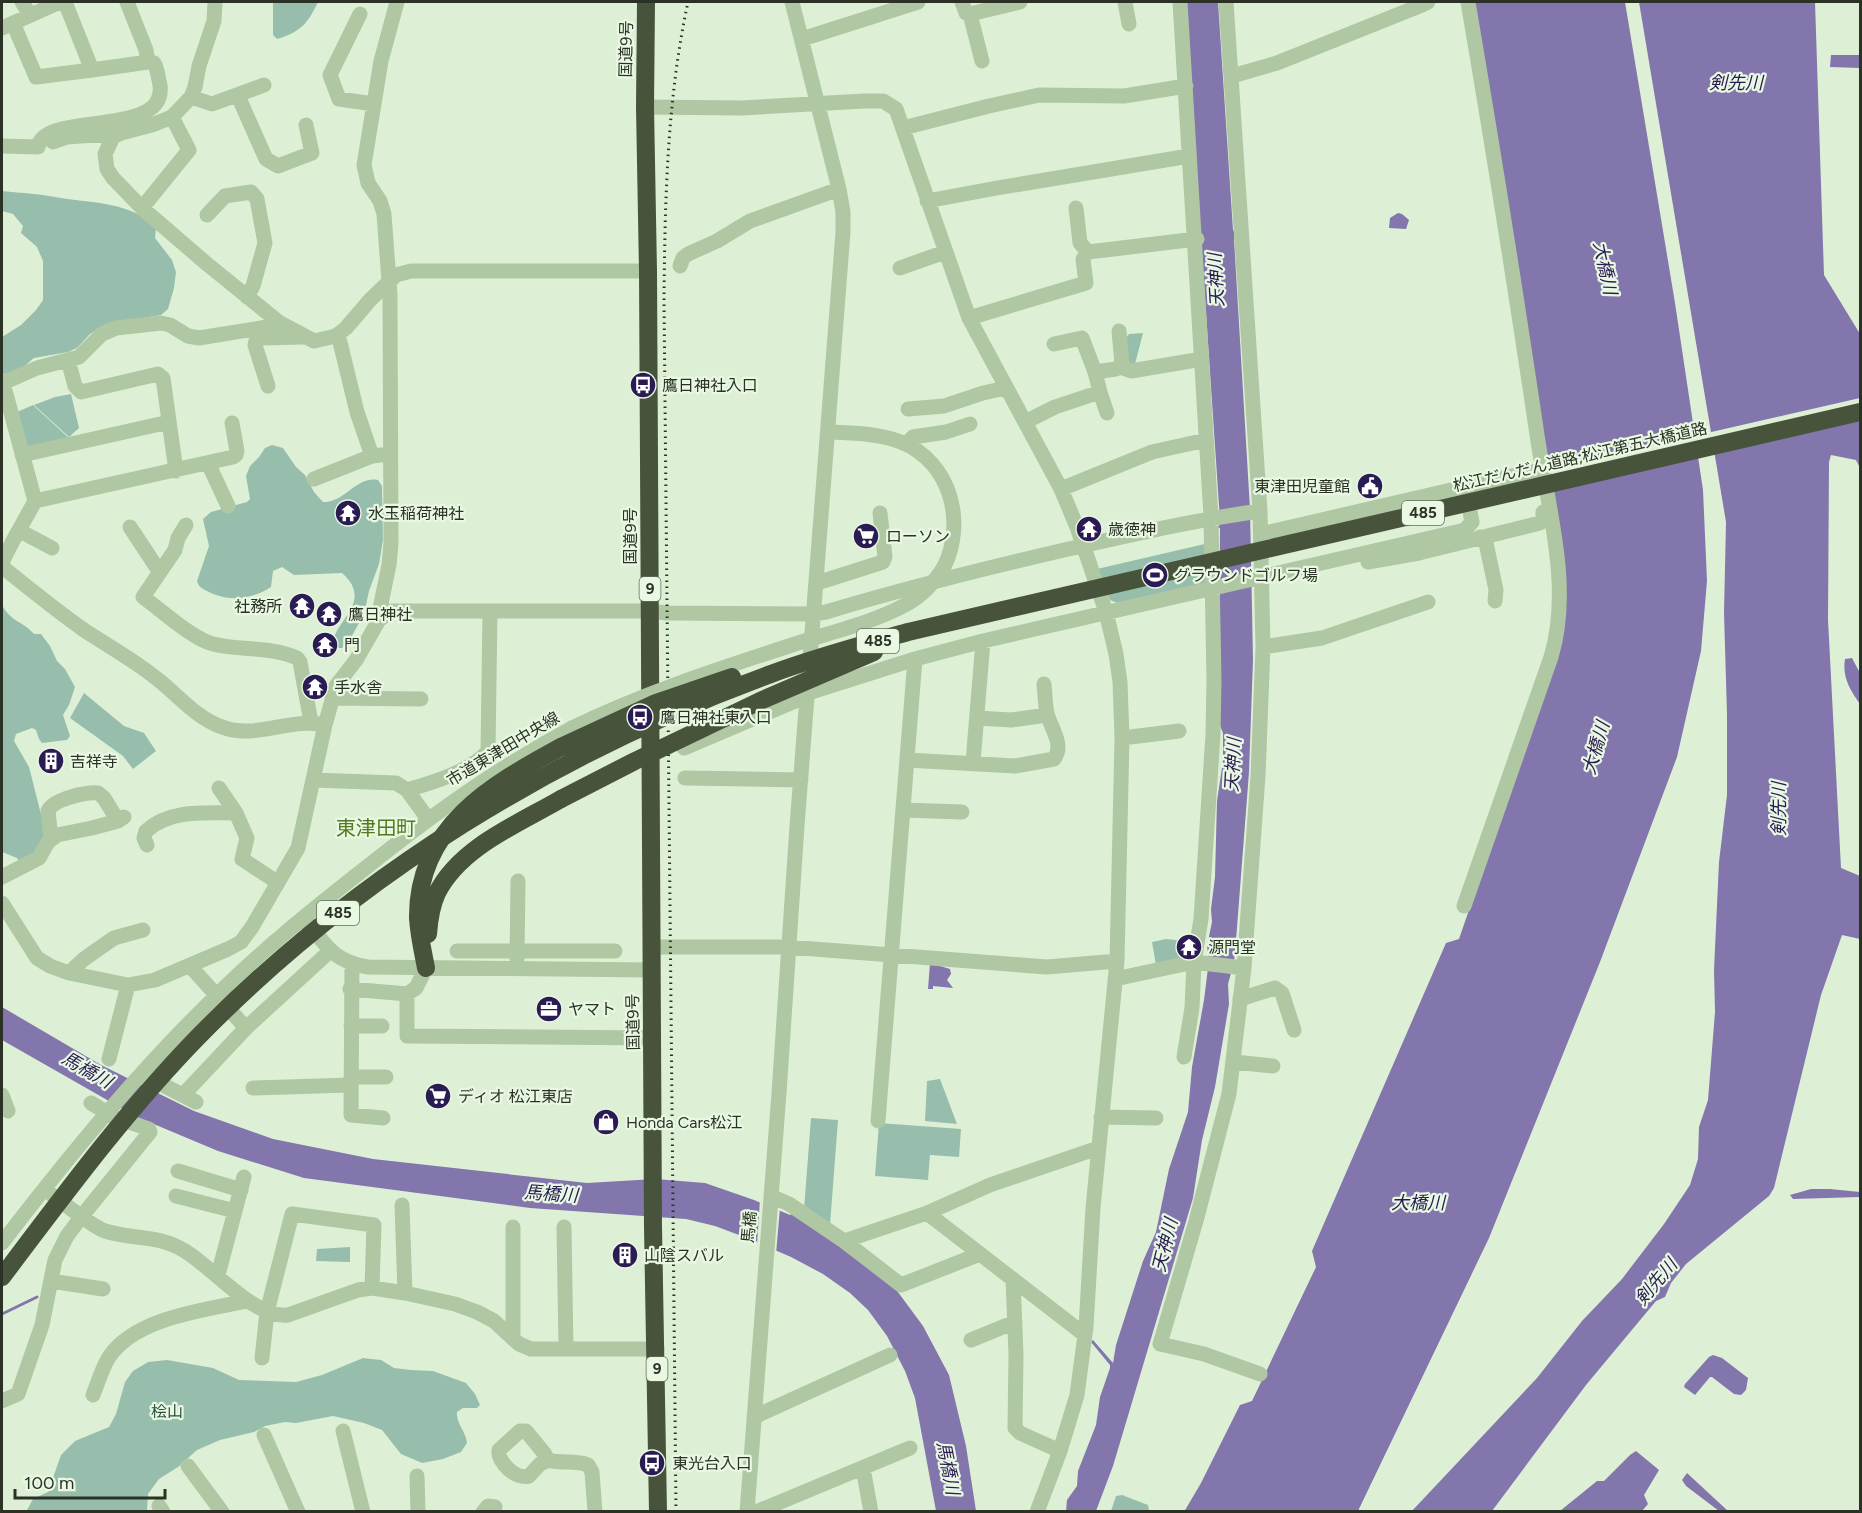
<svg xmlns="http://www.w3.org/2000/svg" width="1862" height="1513" viewBox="0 0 1862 1513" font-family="Figtree,'Noto Sans JP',sans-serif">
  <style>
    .green { fill: #97beac }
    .water { fill: #8276ac }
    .pier { fill: #ddf0d6 }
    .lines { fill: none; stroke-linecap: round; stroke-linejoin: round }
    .stream { stroke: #8276ac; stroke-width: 3 }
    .minor { stroke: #b0c7a3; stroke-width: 15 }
    .highway { stroke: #48533c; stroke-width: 18 }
    .rail { stroke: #2b3225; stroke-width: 3; stroke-dasharray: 1.5 4.5; stroke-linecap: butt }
    .minor-bridge { stroke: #b0c7a3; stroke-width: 15 }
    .highway-bridge { stroke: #48533c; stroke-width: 18 }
    .labels { text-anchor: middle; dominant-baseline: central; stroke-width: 4.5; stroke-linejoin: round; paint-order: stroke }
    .shield { fill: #e8f8e2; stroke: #646d5e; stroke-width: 1.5 }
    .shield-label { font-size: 15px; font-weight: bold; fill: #2b3225 }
    .street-label { font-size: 16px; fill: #2b3225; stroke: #e8f8e2 }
    .poi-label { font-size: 16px; fill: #2b3225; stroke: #e8f8e2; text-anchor: start }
    .park-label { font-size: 16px; fill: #29503f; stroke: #e8f8e2 }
    .water-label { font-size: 18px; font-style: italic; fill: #2a1b53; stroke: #e8f8e2 }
    .quarter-label { font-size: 20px; fill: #537a1e; stroke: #e8f8e2 }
  </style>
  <rect width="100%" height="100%" fill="#ddf0d6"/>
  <path class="green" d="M273,2h45c-10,21 -17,30 -41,37l-4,-4z
    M2,191c20,2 39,3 59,7 32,5 71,4 95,30l-1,10 17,22 4,12 -2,16 -6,21 -7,6 -55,9 -16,10 -13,14 -9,4 -34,6 -12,10 -20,7v-38l19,-12 15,-15 7,-10v-39l-6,-14 -16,-14 2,-7 -10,-12 -11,-3z
    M1143,333l-9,35 -6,-3 -3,-26 4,-5z
    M71,394l8,34 -10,9 -35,-32 21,-8z
    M33,405l38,35 -47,7 -7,-35z
    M272,445l11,3 13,19 9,8 9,17 9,10c22,1 33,-26 55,-22l4,6 1,54 -4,24 -10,27 -5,23 -16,29 -6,5h-5c-16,-20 42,-43 5,-75l-48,2 -12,-8 -9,4 -2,16c-20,13 -44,15 -64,4 -6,-3 -8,-4 -10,-10l12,-35 -6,-27 8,-7 36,-10 3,-3 -4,-23 4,-10 9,-9 6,-9z
    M1209,543l1,39 -93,21 -7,-3 -13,-31z
    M2,605c10,18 21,16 32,29h7l9,12 7,15 8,8 10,18 -6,18 -6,10 7,21 -3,4 -25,3 -3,-4 -3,-9 -4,-2 -16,6 -2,7 15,26 17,67 -6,19 -20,10 -3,-5 -15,-6z
    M84,693l40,33 20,7 12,18 -23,18 -10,-13 -53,-38z
    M1166,939l29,3 -5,15 -34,8 -4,-23z
    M940,1079l17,45 -32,-3 2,-40z
    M811,1118l27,2 -8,105 -26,-16z
    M879,1123l82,6 -2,28 -29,-2 -2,25 -53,-4z
    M350,1247v15l-34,-1 1,-12z
    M363,1358l18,2 13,8 17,2 22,1 33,12 9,11 5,11 -3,3h-14l-6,4c-1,12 9,19 10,31l-6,9 -18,7 -21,4 -21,-9 -19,-24 -18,-7 -31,-7 -37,7 -11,-1 -20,4 -11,6 -34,8 -23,10 -19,17 -19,12 -11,15 -1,17 -121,1 7,-13 15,-7 13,-37 14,-14 34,-14 7,-13 9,-32 8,-11 15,-9 19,-2 46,8 26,12 57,2 26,-7z
    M1122,1495l26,10 1,6h-38l5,-15z"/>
  <path class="water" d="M1185,2h33l15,228 2,3 -1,6 16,270 3,151 -4,112 -13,168 -2,22 -6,22 1,20 -14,83 -13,53 -9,58 -80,268 -17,45 -30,1 1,-12 10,-14 1,-15 18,-46 4,-28 10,-29v-3l-19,-23 2,-2 20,23 3,-18 27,-84 13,-29 13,-63 19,-57 4,-45 12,-67 5,-40 -2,-14 5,-24 -1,-13 4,-32 2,-76 6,-40v-28l-4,-10 1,-195 -4,-1 4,-2v-5z
    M1473,2h152l50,301 28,187 4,91 -6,70 -24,106 -77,205 -111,276 -131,273 -174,1 17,-29 39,-78 12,-4 64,-134 -4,-16 134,-308 13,-4 99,-287 6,-32z
    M1639,2h176l9,273 36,59v134l-4,-8 -25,-5 -2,7 -1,158 13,248 19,8v63l-18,-4 -21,60 -47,193 -5,8 -83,68 -15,19 -6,14 -9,4 -70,84 -94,126 -81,1 126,-134 45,-57 40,-42 42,-55 26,-39 8,-26 1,-32 9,-27 7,-88 -1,-42 5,-108 8,-67v-81l-3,-101 2,-91z
    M1831,55h29v13l-30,-1z
    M1398,213l4,1 7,6 -3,9 -17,-1 1,-10z
    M1852,658l8,15v31c-10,-14 -18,-27 -15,-45z
    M930,963l20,6 1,5 -4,6 6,8 -20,-2v3h-5z
    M2,1007l99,58 93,46 79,28 100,20 214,24 68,-4 50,4 49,17 36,15 2,-1 17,10 86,64 28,38 26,49 17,71 10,65h-40l-21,-113 -10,-27 -18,-35 -19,-26 -18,-17 -27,-19 -32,-17 -44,-19 -32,-12 -29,-7 -156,-11 -226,-30 -86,-27 -81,-34 -135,-77z
    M1811,1189h19l30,3v5l-67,2 -3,-4z
    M1713,1355l9,3 26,20 -2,12 -5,5 -7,-1 -22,-17h-2l-15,18 -11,-8 1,-3 24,-27z
    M1636,1451l23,19 -15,25 4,9 -6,7h-82l37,-30h7l26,-26z
    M1687,1473l41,38h-9l-33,-25 -4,-6z"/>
  <path class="pier" d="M1860,398v21l-149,34 -4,-20z
    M1698,435l3,20 -153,36 -3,-22z
    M760,1199l20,9 -4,46 -19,-9z"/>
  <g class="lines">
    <path class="stream" d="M2,1314l35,-17"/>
    <path class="minor" d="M22,2l8,13
      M127,2l19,48 2,12
      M215,2l-1,19 -15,45 -4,21 -4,10 -19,20 -20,8 -31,8 -8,4 -8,17 2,15 6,9 29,30 65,56 73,59 34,18 22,-5 10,-8 24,-28 26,-25 15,-4h237
      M962,2l4,11 4,1 50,-12
      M1125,2l4,22
      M1180,2l31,515 3,164 -1,53 -12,185 -7,43 -2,46 -8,49
      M1226,2l34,509 3,136 -5,129 -14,192 -15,126 -33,127 -36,123 44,10 56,20
      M360,14l-30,61 9,24 35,5
      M970,14l12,47
      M13,23l23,54 56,-7 -27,-68
      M2,28l58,-26
      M802,39l116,-37
      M1232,76l45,-13 145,-58 6,-3
      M238,96l28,63 12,7 34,-13 -6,-28
      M191,97l21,7 52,-19
      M645,107l97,1 122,-7h19l13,8 73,209 92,171 16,38 29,85 10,42 4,28 2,56 -5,223 -24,247 -7,119 -9,68 -17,56 -23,61
      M903,128l86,-22 50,-11 85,1 62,-10
      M53,142l14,-5 42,-3 4,3
      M2,146l36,1c6,-37 129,-8 122,-62 -2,-8 -2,-15 -6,-22l-6,-1 -56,8
      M927,201l70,-13 192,-32
      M142,208l47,-58 -17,-33
      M1076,208l4,35 8,9 109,-13
      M207,215l18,-19 26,-4 6,7 8,44 -12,43 -6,11
      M680,266l3,-8 5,-4 29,-13 33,-20 89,-32
      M900,268l45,-16
      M969,318l117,-35 -3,-24 5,-7
      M280,323l-7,3 -74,12 -11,-2 -18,-11 -9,-2 -45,5 -14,6 -23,23 -42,11 -34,15 32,118c-11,21 -24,41 -33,62l3,6c26,21 52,42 79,61 24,16 50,30 72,48 21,16 41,41 66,49 34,13 68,-10 103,-2
      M338,334l19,78 15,44
      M1054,344l28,-6 13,34
      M68,360l7,26 6,6 77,-18 5,4 13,93
      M1120,367l11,4 71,-12
      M268,386l-13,-41 1,-4 6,-3 42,-1
      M1100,392l7,21
      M908,409l36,-3 39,-13 23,-5
      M1025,422l30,-15 45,-15 -5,-20 21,-3 6,-5 -3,-33
      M828,432c24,1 50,1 73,10 50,20 65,80 43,125
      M906,444l7,-7 33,-5 24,-8
      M22,455l147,-33
      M208,463l20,43
      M314,479l58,-23 9,-1
      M1061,489l91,-37 54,-12
      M35,501l198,-44 3,-2 1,-4 -5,-28
      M186,525l-8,13 -3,12 -32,47c18,13 50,42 70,47 28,7 57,2 84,14l3,4 11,60
      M130,527l29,44
      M20,531l32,17
      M1261,534l281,-65
      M1480,537l6,6 10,47 -1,11
      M1368,562l51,-9 121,-30 3,-4v-7
      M817,583l66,-21 2,-5 -5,-44
      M377,623l12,-58 2,-22 -1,-248 -6,-81 -4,-13 -12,-18 -4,-18 17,-104 16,-59
      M1263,647l59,-9 106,-36
      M808,693l107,-34 68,-18 482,-111 7,-8 -7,-36
      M332,698l89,1
      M977,718l34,2 36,-5
      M1122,738l57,-7
      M684,748l123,-52
      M907,760l108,6 39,-7c11,-14 -4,-32 -7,-46 -2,-10 -2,-20 -3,-29
      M973,762l10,-121
      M685,778l116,2
      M314,780l82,3 11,7 21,29
      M219,788l17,25
      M407,790c24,-7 65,-19 81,-39l2,-140
      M904,810l58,2
      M51,839l-3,-28c5,-12 38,-19 50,-18l6,5 14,23
      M147,845l-3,-7 2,-7c24,-22 59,-18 90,-18l11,25 -5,21 35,23
      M2,877l37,-19 9,-16 9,-7 35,-7 26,-7 6,-4
      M2,903l35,55 13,8 19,7 59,12 27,-5 73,-31 13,-7 11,-15 46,-79 27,-123 11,-39 20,-26 23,-40 12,-9h259l17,2 147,1 12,-2c86,-26 172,-47 260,-67 58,-13 115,-26 174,-34
      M1464,906l87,-249c22,-72 -5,-155 -15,-229 -21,-142 -44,-285 -68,-426
      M307,922c20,25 28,40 61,45l284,3
      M652,947h136l259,20 70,-6
      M457,951h158
      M517,959l1,-78
      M352,965l-1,150 32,3
      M190,966l56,62 84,-77
      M69,973l15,-14 30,-21 29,-8
      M1115,979l79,-17 50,6
      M350,989l57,5 9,-6 10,-20
      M407,994v42l246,2
      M1240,999l35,-11 7,5 12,37
      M351,1026h31
      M109,1059l19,-74
      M1234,1062l39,4
      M351,1077h35
      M165,1086l31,16
      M253,1088l98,-3
      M2,1095l6,16
      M183,1095l63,-67
      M1101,1117l55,1
      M878,1121l37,-462
      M178,1171l63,19
      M52,1195c14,9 39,31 53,36 29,9 52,3 80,20 28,17 70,68 103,64l70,-25 14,-2 33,5 50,11 22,8 17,9 25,23 12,5h126
      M176,1196l59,15
      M771,1196l18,8 55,37 83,-28 63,-28 108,-37
      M402,1205l3,88
      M927,1213l158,122
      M564,1227l2,122
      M844,1241l57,44 79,-31
      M2,1243c66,-86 135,-170 213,-246 46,-46 97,-87 148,-127 69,-55 131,-100 209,-142
      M218,1275l26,-98
      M1013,1279l3,76 -1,73 5,5 40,18
      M51,1281l52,8
      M513,1336v-109
      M971,1340l44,-18
      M262,1358l5,-46 25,-98 82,11 -2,63
      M93,1395c5,-12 9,-27 16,-38 26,-39 95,-47 138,-56
      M2,1401l16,-7 24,-69 13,-65 12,-24 15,-20 68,-84 -1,-3 -35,-12 -23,-14
      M754,1417l136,-62
      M343,1431l20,81
      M264,1435l34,77
      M548,1460l-4,-7 -18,-22h-6l-21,19c-2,12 17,30 30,26l11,-12 8,-4c13,4 28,0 40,5l4,7 3,40
      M188,1466l34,46
      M863,1468l8,44
      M417,1476l1,36
      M159,1506l4,6
      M483,1512l5,-6 7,1
      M747,1512l32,-419 18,-267 46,-594v-20l-4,-23 -47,-187
      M756,1512l154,-64"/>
    <path class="highway" d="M646,2l-1,105 3,164 5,956 5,285
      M428,934c1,-14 3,-28 9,-41 23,-46 81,-69 124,-94
      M426,968c-3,-16 -7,-33 -8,-50 -1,-91 73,-133 143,-171"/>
    <path class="rail" d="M676,1512l-12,-1213c1,-100 3,-200 24,-297"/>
    <path class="minor-bridge" d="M572,728c70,-34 143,-58 217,-82 38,-13 81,-22 116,-41 17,-9 29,-22 39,-38"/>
    <path class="highway-bridge" d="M561,747l95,-44 76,-26
      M561,799l74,-38 125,-60 114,-49
      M2,1277c62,-82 123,-165 195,-239 160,-164 360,-286 574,-364 45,-17 91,-29 137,-42l952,-220"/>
  </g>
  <defs>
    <symbol id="bus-disc" viewBox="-11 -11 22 22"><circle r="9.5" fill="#2a1b53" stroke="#e8f8e2"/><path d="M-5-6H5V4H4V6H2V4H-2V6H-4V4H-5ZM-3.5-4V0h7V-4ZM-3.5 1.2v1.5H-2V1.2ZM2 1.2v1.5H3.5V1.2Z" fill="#fff"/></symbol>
    <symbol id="civic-disc" viewBox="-11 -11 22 22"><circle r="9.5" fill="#2a1b53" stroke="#e8f8e2"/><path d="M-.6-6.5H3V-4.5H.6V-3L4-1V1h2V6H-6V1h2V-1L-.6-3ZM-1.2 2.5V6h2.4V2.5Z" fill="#fff"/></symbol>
    <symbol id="temple-disc" viewBox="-11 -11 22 22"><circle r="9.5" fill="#2a1b53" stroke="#e8f8e2"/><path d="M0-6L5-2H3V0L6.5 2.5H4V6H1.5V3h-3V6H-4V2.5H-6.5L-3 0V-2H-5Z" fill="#fff"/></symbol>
    <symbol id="supermarket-disc" viewBox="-11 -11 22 22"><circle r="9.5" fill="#2a1b53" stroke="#e8f8e2"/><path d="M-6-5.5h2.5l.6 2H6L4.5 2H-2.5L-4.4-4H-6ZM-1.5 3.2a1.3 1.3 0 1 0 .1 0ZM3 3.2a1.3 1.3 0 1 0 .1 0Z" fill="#fff"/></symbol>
    <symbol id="stadium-disc" viewBox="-11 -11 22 22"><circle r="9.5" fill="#2a1b53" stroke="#e8f8e2"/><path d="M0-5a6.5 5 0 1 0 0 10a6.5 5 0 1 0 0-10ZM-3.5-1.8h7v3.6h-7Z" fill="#fff"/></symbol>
    <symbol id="building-disc" viewBox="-11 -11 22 22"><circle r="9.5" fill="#2a1b53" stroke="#e8f8e2"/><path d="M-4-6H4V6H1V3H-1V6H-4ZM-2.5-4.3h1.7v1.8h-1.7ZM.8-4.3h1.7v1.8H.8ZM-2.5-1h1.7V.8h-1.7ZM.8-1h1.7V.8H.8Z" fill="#fff"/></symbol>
    <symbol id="office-disc" viewBox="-11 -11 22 22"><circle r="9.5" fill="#2a1b53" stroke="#e8f8e2"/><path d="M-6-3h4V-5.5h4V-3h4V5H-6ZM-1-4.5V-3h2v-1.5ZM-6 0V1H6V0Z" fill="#fff"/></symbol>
    <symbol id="shop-disc" viewBox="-11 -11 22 22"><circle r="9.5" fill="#2a1b53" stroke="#e8f8e2"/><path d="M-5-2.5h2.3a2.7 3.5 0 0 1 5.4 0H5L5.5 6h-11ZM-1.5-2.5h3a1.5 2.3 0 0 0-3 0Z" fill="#fff"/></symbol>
  </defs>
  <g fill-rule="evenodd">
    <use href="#bus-disc" x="628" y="370" width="30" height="30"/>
    <use href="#civic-disc" x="1355" y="471" width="30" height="30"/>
    <use href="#temple-disc" x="333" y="498" width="30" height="30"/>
    <use href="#temple-disc" x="1074" y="514" width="30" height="30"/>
    <use href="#supermarket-disc" x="851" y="521" width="30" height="30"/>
    <use href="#stadium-disc" x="1140" y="560" width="30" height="30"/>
    <use href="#temple-disc" x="287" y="591" width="30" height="30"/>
    <use href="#temple-disc" x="314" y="599" width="30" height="30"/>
    <use href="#temple-disc" x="310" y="630" width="30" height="30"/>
    <use href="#temple-disc" x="300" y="672" width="30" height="30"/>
    <use href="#bus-disc" x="625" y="702" width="30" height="30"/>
    <use href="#building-disc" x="36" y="746" width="30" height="30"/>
    <use href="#temple-disc" x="1174" y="932" width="30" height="30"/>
    <use href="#office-disc" x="534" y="994" width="30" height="30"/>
    <use href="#supermarket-disc" x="423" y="1081" width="30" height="30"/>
    <use href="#shop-disc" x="591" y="1107" width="30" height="30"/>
    <use href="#building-disc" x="610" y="1240" width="30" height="30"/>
    <use href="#bus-disc" x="637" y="1448" width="30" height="30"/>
  </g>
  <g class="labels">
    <g class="shield">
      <rect x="1402" y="501" width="42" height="24" rx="4.5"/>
      <rect x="639.5" y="577" width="21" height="24" rx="4.5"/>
      <rect x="857" y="629" width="42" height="24" rx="4.5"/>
      <rect x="317" y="901" width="42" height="24" rx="4.5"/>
      <rect x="646.5" y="1357" width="21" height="24" rx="4.5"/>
    </g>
    <g class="shield-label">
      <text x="1423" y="513">485</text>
      <text x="650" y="589">9</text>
      <text x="878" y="641">485</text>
      <text x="338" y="913">485</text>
      <text x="657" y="1369">9</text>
    </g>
    <g class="street-label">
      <text transform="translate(626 49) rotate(-89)">国道9号</text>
      <text transform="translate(1580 457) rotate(-13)">松江だんだん道路;松江第五大橋道路</text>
      <text transform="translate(630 536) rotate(-90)">国道9号</text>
      <text transform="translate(503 749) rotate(-31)">市道東津田中央線</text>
      <text transform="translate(633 1022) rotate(-91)">国道9号</text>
      <text transform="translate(749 1227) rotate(-85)">馬橋</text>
    </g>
    <g class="poi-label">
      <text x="662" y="385">鷹日神社入口</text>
      <text x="1350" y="486" text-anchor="end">東津田児童館</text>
      <text x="368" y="513">水玉稲荷神社</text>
      <text x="1108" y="529">歳徳神</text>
      <text x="886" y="536">ローソン</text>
      <text x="1174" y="575">グラウンドゴルフ場</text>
      <text x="282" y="606" text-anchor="end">社務所</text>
      <text x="348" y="614">鷹日神社</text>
      <text x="344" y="645">門</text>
      <text x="334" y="687">手水舎</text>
      <text x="660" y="717">鷹日神社東入口</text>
      <text x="70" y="761">吉祥寺</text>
      <text x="1208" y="947">源門堂</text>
      <text x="568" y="1009">ヤマト</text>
      <text x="458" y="1096">ディオ 松江東店</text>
      <text x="626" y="1122">Honda Cars松江</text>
      <text x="644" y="1255">山陰スバル</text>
      <text x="672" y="1463">東光台入口</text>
    </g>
    <g class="park-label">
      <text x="167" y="1411">桧山</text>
    </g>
    <g class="water-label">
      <text x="1736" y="83">剣先川</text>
      <text transform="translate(1605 268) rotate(78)">大橋川</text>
      <text transform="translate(1216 280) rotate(-93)">天神川</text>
      <text transform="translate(1596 748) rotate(-74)">大橋川</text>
      <text transform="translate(1233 765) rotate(-87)">天神川</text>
      <text transform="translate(1779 809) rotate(-90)">剣先川</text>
      <text transform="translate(87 1070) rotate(30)">馬橋川</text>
      <text transform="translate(551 1194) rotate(4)">馬橋川</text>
      <text x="1418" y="1203">大橋川</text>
      <text transform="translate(1165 1245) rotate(-76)">天神川</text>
      <text transform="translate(1656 1282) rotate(-50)">剣先川</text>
      <text transform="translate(948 1468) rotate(79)">馬橋川</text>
    </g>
    <g class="quarter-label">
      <text x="376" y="828">東津田町</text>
    </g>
  </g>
  <rect width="1862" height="1513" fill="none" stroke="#2b3225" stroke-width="6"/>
  <path d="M15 1489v9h150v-9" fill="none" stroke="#2b3225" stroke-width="3"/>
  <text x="24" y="1489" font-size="18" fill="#2b3225" stroke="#e8f8e2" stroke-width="4.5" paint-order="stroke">100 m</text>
</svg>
